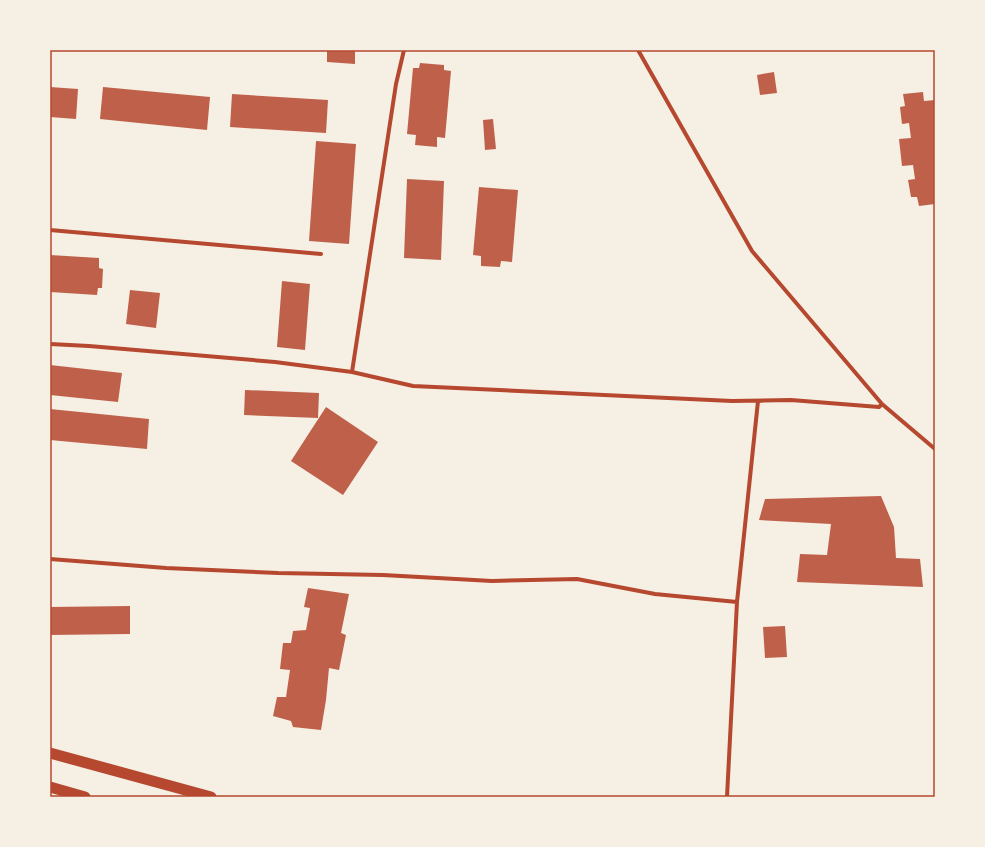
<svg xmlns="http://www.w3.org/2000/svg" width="985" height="847" viewBox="0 0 985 847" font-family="Literata,serif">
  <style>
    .building { fill: #bf614a }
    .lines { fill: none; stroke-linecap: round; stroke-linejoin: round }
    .minor { stroke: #b5482f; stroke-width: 4 }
    .trunk { stroke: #b5482f; stroke-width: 11 }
    .neatline { fill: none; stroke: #b5482f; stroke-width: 1.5 }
  </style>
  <rect width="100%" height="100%" fill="#f6efe4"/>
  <path class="building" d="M327,50l28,1v13l-28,-2z
    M420,63l24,2v5l7,1 -6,67 -8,-1v10l-22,-2 1,-10 -9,-1 6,-66h6z
    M774,72l3,21 -17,2 -3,-20z
    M50,87l28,2 -2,30 -26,-2z
    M103,87l107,10 -3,33 -107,-11z
    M923,92l1,9 11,-1v104l-16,2 -2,-9h-6l-3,-17 7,-1 -2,-14 -11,1 -3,-27 12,-1 -2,-15 -7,1 -2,-17 5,-1 -2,-12z
    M232,94l96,6 -2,33 -96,-6z
    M493,119l3,30 -11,1 -2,-30z
    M316,141l40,3 -7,100 -40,-3z
    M407,179l37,2 -3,79 -37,-2z
    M479,187l39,3 -6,72 -11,-1 -1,6 -19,-1v-10l-8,-1z
    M50,255l49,3v10l4,1 -1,19h-4l-1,7 -47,-3z
    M282,281l28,3 -5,66 -28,-3z
    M130,290l30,3 -4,35 -30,-4z
    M50,365l72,8 -4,29 -68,-7z
    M245,390l74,3 -1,25 -74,-3z
    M326,407l52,35 -35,53 -52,-34z
    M50,409l99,10 -2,30 -97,-9z
    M881,496l13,31 2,31 24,1 3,28 -126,-5 3,-28 27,1 4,-31 -72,-4 6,-21z
    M308,588l41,6 -8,39 5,2 -7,35 -10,-2 -3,32 -5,30 -28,-3 -2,-6 -18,-5 4,-19h9l4,-27 -10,-1 3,-26h8l2,-12 13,-1 4,-22 -6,-1z
    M130,606v28l-80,1v-28z
    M785,626l2,31 -22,1 -2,-31z"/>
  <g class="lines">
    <path class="minor" d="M638,50l114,201 130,153
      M50,230l271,24
      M50,344l39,2 186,16 77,10 61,14 319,15 59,-1 88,7 3,-3 53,45
      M352,372l44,-288 8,-34
      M50,559l116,9 112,5 105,2 109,6 85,-2 78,15 82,8
      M727,797l10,-195 21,-201"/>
    <path class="trunk" d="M50,753l161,44
      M50,787l35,10"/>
  </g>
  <rect width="985" height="847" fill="none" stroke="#f6efe4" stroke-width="102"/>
  <rect x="51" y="51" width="883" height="745" class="neatline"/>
</svg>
